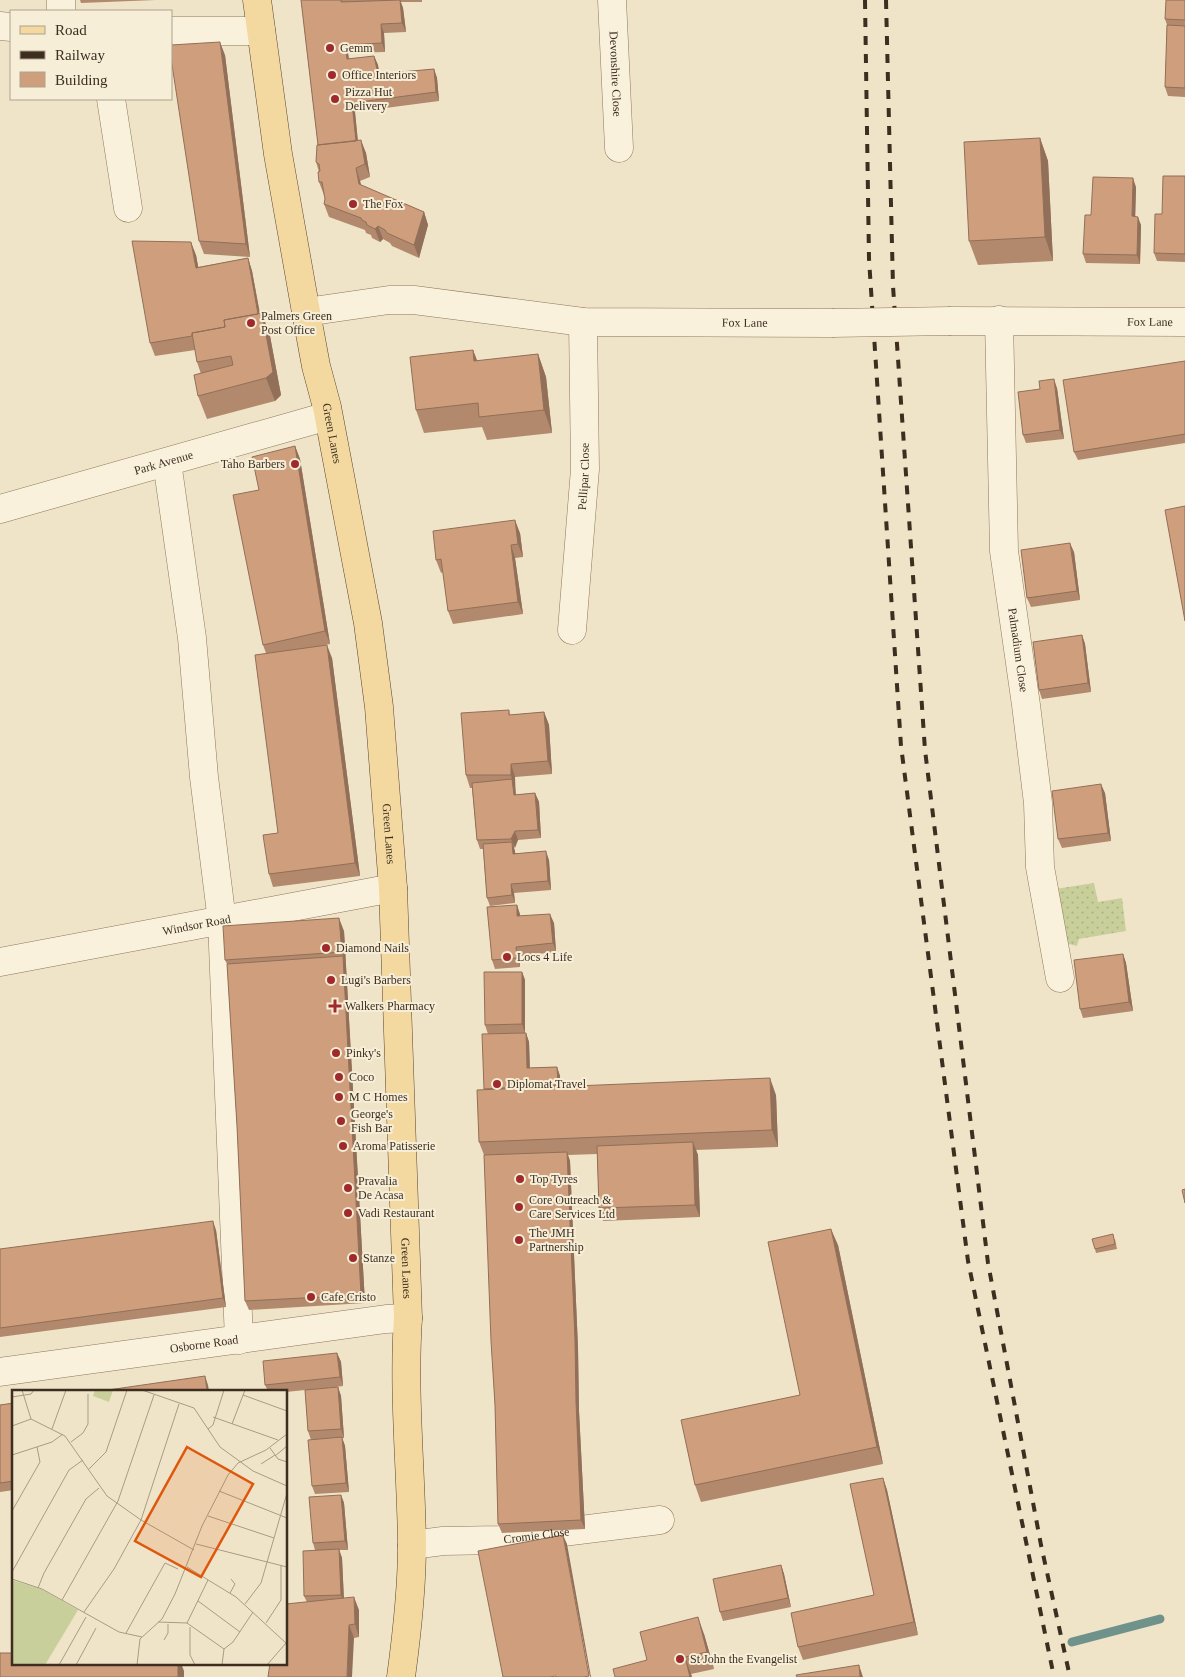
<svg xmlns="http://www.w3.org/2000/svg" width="1185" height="1677" viewBox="0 0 1185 1677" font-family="'Times New Roman',serif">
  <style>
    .grass { fill: url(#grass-dots) }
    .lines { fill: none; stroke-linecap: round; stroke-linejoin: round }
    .stream { stroke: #6f938a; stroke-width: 9 }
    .minor-casing { stroke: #8d765c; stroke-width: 29 }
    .major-casing { stroke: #5b4430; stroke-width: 29 }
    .minor { stroke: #faf1dc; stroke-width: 28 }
    .major { stroke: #f3d9a0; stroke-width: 28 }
    .rail { stroke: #3d2e20; stroke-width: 4; stroke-dasharray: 9 9; stroke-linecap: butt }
    .minor-bridge-casing { stroke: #8d765c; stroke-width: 29; stroke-linecap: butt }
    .minor-bridge { stroke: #faf1dc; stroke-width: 28 }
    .wall { fill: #b2896c }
    .shaded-wall { fill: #916f58 }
    .building { fill: #cf9f7d; stroke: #916f58 }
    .poi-dot { fill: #9e2a2b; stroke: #f7eed8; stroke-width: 2 }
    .labels { text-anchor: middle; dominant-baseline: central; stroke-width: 4; stroke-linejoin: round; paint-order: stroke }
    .poi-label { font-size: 12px; fill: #3d2e20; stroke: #f7eed8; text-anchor: start }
    .street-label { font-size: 12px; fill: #3d2e20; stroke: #f7eed8 }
    .inset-road { fill: none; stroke: #a89b85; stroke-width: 1 }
    .view { fill: #df570d; fill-opacity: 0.15; stroke: #df570d; stroke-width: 2.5 }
    .inset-edge { fill: none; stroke: #3d2e20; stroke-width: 2.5 }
  </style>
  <defs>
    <pattern id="grass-dots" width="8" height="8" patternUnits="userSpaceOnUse" patternTransform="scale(1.25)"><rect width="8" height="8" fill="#c9cf9b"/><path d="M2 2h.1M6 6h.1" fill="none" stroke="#aeb285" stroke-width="1.8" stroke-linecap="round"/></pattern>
  </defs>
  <rect width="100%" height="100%" fill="#f0e4c8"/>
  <path class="grass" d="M1094,883l4,19 24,-4 4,33 -47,8 -2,7 -16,-4 -6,-53z"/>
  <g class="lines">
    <path class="stream" d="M1072,1642l88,-23"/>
    <defs>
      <g id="minor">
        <path d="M61,0v11"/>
        <path id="s1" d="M612,0l7,148"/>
        <path d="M0,26l11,1"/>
        <path d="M171,31h90"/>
        <path d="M111,99l17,109"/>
        <path id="s2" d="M306,312l83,-12h25l169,22 249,1"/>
        <path id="s3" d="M999,320l5,231 22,154 12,98 2,64 20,111"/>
        <path id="s4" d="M951,321l234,1"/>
        <path d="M167,462l25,176 12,139 18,144 17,419"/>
        <path id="s5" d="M0,509l328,-93"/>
        <path id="s6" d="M572,630l13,-161 -2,-147"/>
        <path id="s7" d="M0,962l393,-74"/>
        <path id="s8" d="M0,1372l386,-53 22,-1"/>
        <path id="s9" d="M412,1545l31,-4 57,-1 160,-20"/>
      </g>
      <g id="major">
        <path id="s10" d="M257,0l21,154 28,158 10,54 11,41 41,216 11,84 14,181 15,430c-5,76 3,151 4,226 0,44 -5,89 -11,133"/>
      </g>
    </defs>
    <use href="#minor" class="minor-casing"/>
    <use href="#major" class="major-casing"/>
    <use href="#minor" class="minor"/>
    <use href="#major" class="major"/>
    <path class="rail" d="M865,0l4,259 32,487 67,515 86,416
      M886,0l7,286 32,464 63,513 53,282 29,132"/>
    <defs>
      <path id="minor-bridge" d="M832,323l119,-2"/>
    </defs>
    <use href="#minor-bridge" class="minor-bridge-casing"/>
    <use href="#minor-bridge" class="minor-bridge"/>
  </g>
  <path class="wall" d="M80,0h76l-75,3z
    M301,0h121v2h-21l2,6 3,24 -22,1 1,19 -37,1 1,6 25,-3 4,9 1,9 55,-5 3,9 2,23 -84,11 3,29 8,12 4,24 -10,4 1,4 63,27 4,13 -9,33 -27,-12 -2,-3 -7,-4 -3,3 -8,-4 -1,-3 -5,-2 -1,-3 -36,-13 -5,-13 1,-5v-4h-1l-5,-13v-10l-3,-10 2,-17z
    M1185,0v97l-17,-1 -3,-9 2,-62 -2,-6z
    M225,55l25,202 -46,-3 -5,-13z
    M1040,138l8,23 5,100 -75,4 -9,-24z
    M1185,176v86l-28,-1 -3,-8 8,-39z
    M1136,187l-1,30 6,8 -1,39 -54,-1 -3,-9 8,-39z
    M196,255l2,12 50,-9 4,13 8,42 10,23 11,59 -6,6 -68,18 -9,-23 3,-22 -4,-12 -2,-12 -40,6 -5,-13z
    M473,350l4,11 61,-7 8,23 6,56 -65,7 -5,-13 -58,6 -8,-23z
    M1185,361v82l-107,17 -4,-8z
    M1057,388l7,51 -38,4 -3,-8z
    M295,446l5,13 30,185 -10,2 12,12 28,218 -87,11 -4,-13 9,-41 -12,-180 -3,-8 -4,-155z
    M520,533l3,24 -8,1 8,56 -70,10 -5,-13 -5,-39 -2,1 -5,-13z
    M1074,552l6,48 -49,7 -4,-9z
    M1082,635l3,9 6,48 -49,7 -3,-9z
    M509,710l1,5 34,-3 5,13 3,49 -37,3 1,18 19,-2 4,9 2,36 -23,2 -4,8 1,5 34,7 2,30 -37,3 1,10 -25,3 -3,-8 -4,-49h-3l-3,-9 -5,-52h-2l-4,-13z
    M1105,793l6,48 -49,7 -4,-9z
    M517,905l3,11 34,7 2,29 -37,4 1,11 -25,2 -3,-9z
    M344,931l21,372 -116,7 -4,-9 -8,-175 -10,-162 -2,-4z
    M1123,954l3,9 7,48 -50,7 -3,-9z
    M522,972l3,8v53l-37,1 -3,-9z
    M526,1033l3,9 1,26 27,-1 3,9v10l216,9 2,52 -82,3 2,5 2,62 -97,4 -4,-13 -2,-54 -29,1 2,6 8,187 1,63 6,118 -83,4 -4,-9 -3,-119 -11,-250 -5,-13 5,-53z
    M216,1230l10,77 -226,30v-88z
    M1115,1239l2,10 -21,4 -1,-4z
    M838,1245l45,219 -182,38 -6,-17 105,-90z
    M337,1353l4,9 2,24 -23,3 18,-2 3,9 3,42h-2l3,8 4,46 -34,2 -3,-8 -1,-46 -3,-9 -3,-41 -19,2v-1h-18l-3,-6z
    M14,1403v87l-14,2v-87z
    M883,1478l4,12 31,145 -115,25 -5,-13 76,-52z
    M341,1495l3,8 4,47h-9l3,8 2,40 15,12v27l-5,1 -47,-36 -3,-6 11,-46 -2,-7z
    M781,1565l3,9 7,33 -68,14 -3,-9z
    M704,1634l10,35 -23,5 1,3h-77l32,-17z"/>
  <path class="shaded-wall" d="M400,0l3,8 3,24 -4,-9z
    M381,24l3,9 1,19 -3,-9z
    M220,42l5,13 25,202 -4,-13z
    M345,45l3,8 2,15 -3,-9z
    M374,56l4,9 3,18 -3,-9z
    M434,69l3,9 2,23 -3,-9z
    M352,103l3,9 4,42 -3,-9z
    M1040,138l8,23 5,100 -8,-24z
    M361,140l5,13 4,24 -5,-13z
    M356,168l4,13 4,16 -5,-13z
    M1133,178l3,9 -1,38 -3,-9z
    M424,212l4,13 -9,33 -5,-13z
    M1138,217l3,8 -1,39 -3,-9z
    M378,226l5,13 -3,3 -5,-13z
    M191,242l5,13 5,26 -5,-13z
    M248,258l4,13 12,66 -4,-13z
    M262,313l8,23 11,59 -6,6 -9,-23z
    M473,350l9,23 -8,-12z
    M538,354l8,23 6,56 -8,-23z
    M1054,379l3,9 7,51 -4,-9z
    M295,446l5,13 30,185 -5,-13z
    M515,520l5,13 3,24 -5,-13z
    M1070,543l4,9 6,48 -3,-9z
    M511,545l4,13 8,56 -5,-12z
    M1082,635l3,9 6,48 -3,-9z
    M327,645l5,13 28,218 -5,-13z
    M544,712l5,13 3,49 -4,-13z
    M511,764l4,13v11l2,16 -3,-9 -2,-16 -1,-4z
    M1101,784l4,9 6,48 -3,-8z
    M535,793l4,9 2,36 -3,-8z
    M515,831l3,9 -3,8 -4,-9z
    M512,842l3,9 1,11 -3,-8z
    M546,851l3,9 2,30 -3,-9z
    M511,884l3,9 1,10 -3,-8z
    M517,905l3,9 1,11 -4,-9z
    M550,914l4,9 2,29 -3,-9z
    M339,918l5,13 2,34 -4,-13z
    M516,947l3,9 1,11 -3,-9z
    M1123,954l3,9 7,48 -4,-9z
    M343,956l3,9 19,338 -4,-8z
    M522,972l3,8v53l-3,-9z
    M526,1033l3,9 1,35 -3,-9z
    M557,1067l3,9 1,18 -3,-9z
    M770,1078l6,17 2,52 -6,-17z
    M693,1142l5,13 2,62 -5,-12z
    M567,1152l3,9 8,187 1,63 6,118 -4,-9 -5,-118z
    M213,1221l3,9 10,77 -3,-9z
    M831,1229l7,16 45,219 -6,-17z
    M337,1353l4,9 2,24 -3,-9z
    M205,1376l3,9 1,6h-2z
    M338,1387l3,9 3,42 -3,-9z
    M342,1437l3,9 4,46 -3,-9z
    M883,1478l4,12 31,145 -4,-13z
    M341,1495l3,8 4,47 -3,-9z
    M563,1535l4,9 24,133h-1z
    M339,1549l3,9 2,45 -3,-8z
    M781,1565l3,9 7,33 -3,-9z
    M354,1597l5,13v27l-4,-13z
    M698,1617l6,17 10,35 -7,-17z
    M349,1625l5,13 -2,39h-5z
    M685,1657l6,17 1,3h-2z
    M178,1663h3l3,8v6h-6z
    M859,1665l4,12h-3z"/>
  <path class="building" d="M301,0h40v2l59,-2 2,23 -21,1 1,19 -37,2 2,14 27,-3 4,18 56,-5 2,23 -84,11 4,38 -38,4z
    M1166,0h19v20l-20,-1z
    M1167,25l18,1v62l-20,-1z
    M220,42l26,202 -47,-3 -28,-183v-13z
    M1040,138l5,99 -76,4 -5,-99z
    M361,140l4,24 -9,4 3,16 65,28 -10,33 -27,-12 -2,-3 -7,-4 -3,3 -8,-4 -1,-3 -4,-2 -1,-2 -37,-14 1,-5 -3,-17h-3l-1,-10 2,-1 -1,-7 -3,-2 1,-17z
    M1163,176h22v78l-31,-1 1,-39h7z
    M1093,177l40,1 -1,38 6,1 -1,38 -54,-1 2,-39h6z
    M132,241l59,1 5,26 52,-10 10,56 -34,6 1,7 -33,6v3l-42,7z
    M262,313l11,59 -7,6 -68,18 -4,-21 39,-10 -2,-9 -34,6 -5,-29 33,-6 -1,-7z
    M473,350l1,11 64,-7 6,56 -65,7 -1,-14 -62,7 -6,-53z
    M1185,361v73l-111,18 -11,-72z
    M1054,379l6,51 -37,5 -5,-43 22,-3 -1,-8z
    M295,446l30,185 -62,14 -30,-150 26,-5 -7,-33z
    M1185,506v115l-20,-111z
    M515,520l3,24 -7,1 7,57 -70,9 -7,-52 -5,1 -3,-29z
    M1070,543l7,48 -50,7 -6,-48z
    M1082,635l6,48 -49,7 -6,-48z
    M327,645l28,218 -86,11 -6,-39 15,-2 -23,-178z
    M509,710v5l35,-3 4,49 -37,3v11h-45l-5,-62z
    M512,779l2,16 21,-2 3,37 -23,1 -4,8 -34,1 -5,-57z
    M1101,784l7,49 -50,6 -6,-48z
    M512,842l1,12 33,-3 2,30 -37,3 1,11 -25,3 -4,-54z
    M517,905v11l33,-2 3,29 -37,4 1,11 -25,2 -5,-53z
    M339,918l3,34 -117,8 -2,-34z
    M1123,954l6,48 -49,7 -6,-49z
    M343,956l18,339 -116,6 -8,-175 -10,-162z
    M484,972h38v52l-37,1z
    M526,1033l1,35 30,-1 1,18 -74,4 -2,-55z
    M770,1078l2,52 -293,12 -2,-52z
    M693,1142l2,63 -96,3 -2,-62z
    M567,1152l8,188 1,62 5,118 -83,4 -3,-119 -4,-64 -7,-186z
    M1185,1189v14l-3,-13z
    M213,1221l10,77 -223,30v-79z
    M831,1229l46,218 -182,38 -14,-65 119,-25 -32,-153z
    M1113,1234l2,10 -20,5 -3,-10z
    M337,1353l3,24 -75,8 -2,-24z
    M205,1376l2,15h-106z
    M338,1387l3,42 -33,2 -3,-41z
    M14,1403v78l-14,2v-78z
    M342,1437l4,46 -34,3 -4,-46z
    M883,1478l31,144 -116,25 -7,-34 83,-18 -24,-111z
    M341,1495l4,46 -32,2 -4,-46z
    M563,1535l26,141 -5,1h-28v-1l-7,1h-46l-25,-126z
    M339,1549l2,46 -37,1 -1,-45z
    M781,1565l7,33 -68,14 -7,-33z
    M354,1597l1,27 -6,1 -2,52h-79l2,-14h16v-59z
    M698,1617l9,35 -22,5 5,20h-75l-2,-8 34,-9 -7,-28z
    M0,1653h14v10h164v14h-178z
    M859,1665l1,12h-63l-1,-2z"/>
  <g class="poi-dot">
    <circle cx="330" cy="48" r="5"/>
    <circle cx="332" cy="75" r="5"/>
    <circle cx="335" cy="99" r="5"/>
    <circle cx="353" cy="204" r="5"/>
    <circle cx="251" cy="323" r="5"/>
    <circle cx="295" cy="464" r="5"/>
    <circle cx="326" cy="948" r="5"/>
    <circle cx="507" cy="957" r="5"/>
    <circle cx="331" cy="980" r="5"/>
    <path d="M332.5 998.5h5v5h5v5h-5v5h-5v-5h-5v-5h5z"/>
    <circle cx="336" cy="1053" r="5"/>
    <circle cx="339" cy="1077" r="5"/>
    <circle cx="497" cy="1084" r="5"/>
    <circle cx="339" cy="1097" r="5"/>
    <circle cx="341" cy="1121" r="5"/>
    <circle cx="343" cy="1146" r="5"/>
    <circle cx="520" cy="1179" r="5"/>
    <circle cx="348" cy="1188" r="5"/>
    <circle cx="519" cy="1207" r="5"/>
    <circle cx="348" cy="1213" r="5"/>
    <circle cx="519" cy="1240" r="5"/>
    <circle cx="353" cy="1258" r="5"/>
    <circle cx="311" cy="1297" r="5"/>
    <circle cx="680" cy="1659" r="5"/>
  </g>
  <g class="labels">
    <g class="poi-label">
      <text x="340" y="48">Gemm</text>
      <text x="342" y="75">Office Interiors</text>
      <text x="345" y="92">Pizza Hut<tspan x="345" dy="14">Delivery</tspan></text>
      <text x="363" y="204">The Fox</text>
      <text x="261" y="316">Palmers Green<tspan x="261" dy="14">Post Office</tspan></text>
      <text x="285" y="464" text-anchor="end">Taho Barbers</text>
      <text x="336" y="948">Diamond Nails</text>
      <text x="517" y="957">Locs 4 Life</text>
      <text x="341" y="980">Lugi's Barbers</text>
      <text x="345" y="1006">Walkers Pharmacy</text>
      <text x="346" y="1053">Pinky's</text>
      <text x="349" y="1077">Coco</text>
      <text x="507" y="1084">Diplomat Travel</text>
      <text x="349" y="1097">M C Homes</text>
      <text x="351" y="1114">George's<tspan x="351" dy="14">Fish Bar</tspan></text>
      <text x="353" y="1146">Aroma Patisserie</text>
      <text x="530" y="1179">Top Tyres</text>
      <text x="358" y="1181">Pravalia<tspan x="358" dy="14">De Acasa</tspan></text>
      <text x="529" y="1200">Core Outreach &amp;<tspan x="529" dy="14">Care Services Ltd</tspan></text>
      <text x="358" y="1213">Vadi Restaurant</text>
      <text x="529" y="1233">The JMH<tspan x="529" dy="14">Partnership</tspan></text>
      <text x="363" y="1258">Stanze</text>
      <text x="321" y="1297">Cafe Cristo</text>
      <text x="690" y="1659">St John the Evangelist</text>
    </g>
    <g class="street-label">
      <text stroke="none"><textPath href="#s1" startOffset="74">Devonshire Close</textPath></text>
      <text stroke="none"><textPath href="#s4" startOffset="199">Fox Lane</textPath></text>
      <text stroke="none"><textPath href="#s2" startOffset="441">Fox Lane</textPath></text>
      <text stroke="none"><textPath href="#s10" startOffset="440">Green Lanes</textPath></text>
      <text stroke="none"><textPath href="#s5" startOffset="170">Park Avenue</textPath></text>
      <text stroke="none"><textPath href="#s6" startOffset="154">Pellipar Close</textPath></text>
      <text stroke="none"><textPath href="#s3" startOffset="331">Palmadium Close</textPath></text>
      <text stroke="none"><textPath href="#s10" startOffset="845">Green Lanes</textPath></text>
      <text stroke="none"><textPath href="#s7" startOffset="200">Windsor Road</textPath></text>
      <text stroke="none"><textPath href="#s10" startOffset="1280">Green Lanes</textPath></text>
      <text stroke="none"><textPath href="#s8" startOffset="206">Osborne Road</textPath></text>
      <text stroke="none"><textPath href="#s9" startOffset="125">Cromie Close</textPath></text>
    </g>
  </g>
  <g transform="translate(12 1390)">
    <rect width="275" height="275" fill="#f0e4c8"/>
    <path d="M83,0h18l-4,12 -16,-6z" fill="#c9cf9b"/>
    <path d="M0,190l29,9 37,21 -33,55 -33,-1z" fill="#c9cf9b"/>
    <path d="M23,219l16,7 -12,26 -16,-7z" fill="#c9cf9b"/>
    <path class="inset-road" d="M10,0l9,29 34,17 42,60 34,24 53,30M130,0l52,18 26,39 33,24 34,15M231,5l44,16M0,7l19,-3 3,-4M201,27l65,23M220,34l13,-34M0,36l19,-7M40,39l14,-39M196,39l5,-4 11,-35M59,52l12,-9 5,-9v-30M258,58l8,11 9,3M0,65l40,-13 11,-8M263,66l12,-10M249,74l14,-9M77,79l17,-17 21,-62M207,101l68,27M0,121l28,-49 -3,-15M196,126l66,22M184,154l91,23M175,177l49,30 51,47M0,182l57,-102 14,-10M0,189l30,10 77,43 23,5M26,198l6,-15 42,-74 13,-11M218,203l5,-9 -4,-5M50,210l56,-99 36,-106M186,211l42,31M233,214l16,-21 26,-90M72,222l30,-43 27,-49 38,-116M146,232l29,1 37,26M175,233l21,-43M254,233l15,-23v-35M178,237v28l5,10M114,243l39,-70 13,6M152,250l4,-7v-9M47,275l27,-48M64,275l20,-37M125,275l3,-26 22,-20 13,-25 27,-68 26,-51 10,-12 28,-13 21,-16M210,275l2,-16 9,-7 20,-30M255,275l19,-22"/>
    <path class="view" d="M175,57l66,37 -52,93 -66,-36z"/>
    <rect width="275" height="275" class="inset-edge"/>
  </g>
  <rect x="10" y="10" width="162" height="90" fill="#f7eed8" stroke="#ada18e"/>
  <rect x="20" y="26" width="25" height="8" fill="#f3d9a0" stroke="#ada18e"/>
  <text x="55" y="35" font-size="15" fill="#3d2e20">Road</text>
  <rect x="20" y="51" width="25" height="8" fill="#3d2e20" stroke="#ada18e"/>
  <text x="55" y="60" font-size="15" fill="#3d2e20">Railway</text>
  <rect x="20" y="72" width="25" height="15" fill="#cf9f7d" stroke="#ada18e"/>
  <text x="55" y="85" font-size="15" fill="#3d2e20">Building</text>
</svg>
